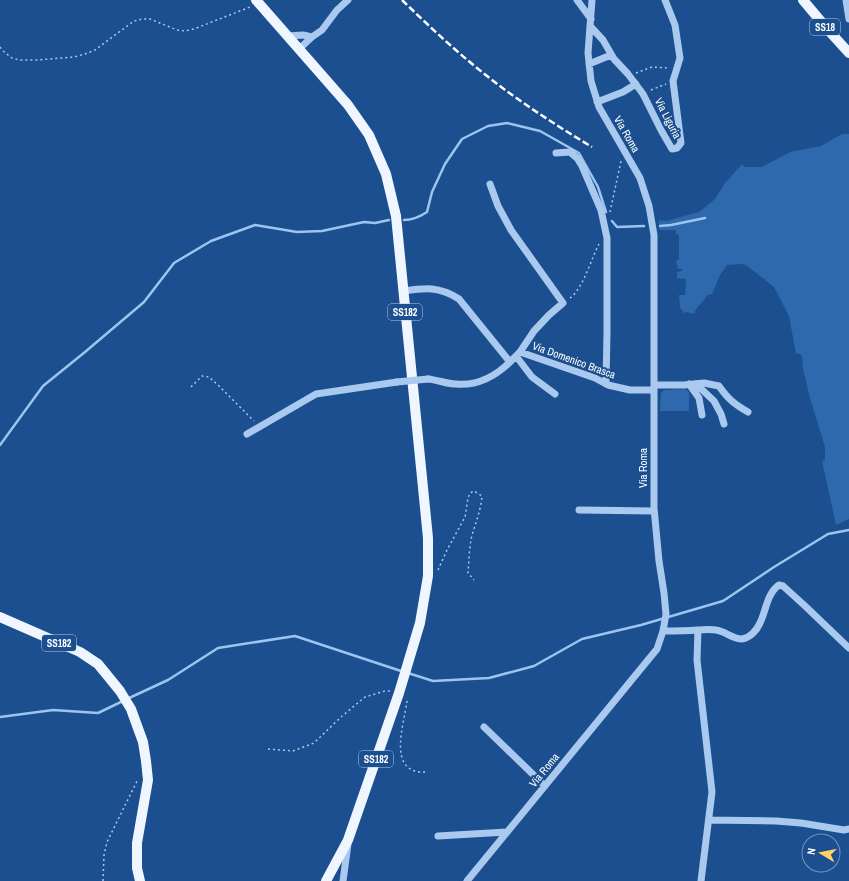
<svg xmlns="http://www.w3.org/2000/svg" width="849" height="881" viewBox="0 0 849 881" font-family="'Archivo Narrow',sans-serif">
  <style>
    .green { fill: #2e69ad }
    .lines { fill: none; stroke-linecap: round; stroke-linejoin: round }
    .stream { stroke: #9cc4f0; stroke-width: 2.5 }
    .path { stroke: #a9c9ee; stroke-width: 1.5; stroke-dasharray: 2 3; stroke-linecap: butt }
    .minor { stroke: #a9c9ee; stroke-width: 7 }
    .major { stroke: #f0f6ff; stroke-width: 10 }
    .rail { stroke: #fff; stroke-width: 2.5; stroke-dasharray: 7 3; stroke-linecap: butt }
    .minor-bridge { stroke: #a9c9ee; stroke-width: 7 }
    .labels { text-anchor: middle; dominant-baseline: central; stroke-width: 4; stroke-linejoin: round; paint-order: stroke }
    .shield { fill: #1b4f8f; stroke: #bbcadd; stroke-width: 1 }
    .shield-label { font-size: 10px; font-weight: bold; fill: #fff }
    .street-label { font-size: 11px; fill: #fff; stroke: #1b4f8f }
  </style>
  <rect width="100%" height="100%" fill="#1b4f8f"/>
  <path class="green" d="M842,134h7v385l-7,3 -6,3 -14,-64 3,-1v-13l-15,-49 -7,-29 -1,-13 -4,-3 -2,1 -7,-38 -15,-29 -28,-22 -5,-1 -14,1 -7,10 -8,19 -5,1c-3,8 -11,11 -13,19l-7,-2 -3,1 -4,-6 -1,-12h6l1,-16 -9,-1v-6l5,-1v-2h-4l-2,-9h3v-25l-3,-1v-4h-15l-2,-1v-9l7,1 33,-9 16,-13 10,-16 17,-19 3,3h17l28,-15 31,-6z
    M685,389l4,3v19h-29l1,-18 3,-3z"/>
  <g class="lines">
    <path class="stream" d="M404,220c8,0 17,-4 23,-8l5,-20 13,-28 17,-25 26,-13 19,-3 33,8 39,22 19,34 8,25
      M612,221l5,6 27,-1
      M660,226l11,-1 34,-7
      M0,445l43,-59 42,-34 59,-50 30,-39 37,-22 44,-16 42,7 25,-1 42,-9 11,1 14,-3
      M408,673l25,8 56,-3 45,-12 48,-27 59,-14 82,-24 51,-34 54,-33 21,-4
      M127,699l41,-19 50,-32 77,-12 109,36
      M0,717l53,-7 45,3 25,-12"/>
    <path class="path" d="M0,47l3,4 9,7 8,2h17l37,-3 11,-3 10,-4 39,-29 8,-2h8l27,11 8,1 9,-2 56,-22
      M636,73l16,-6 17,1
      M651,90l15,-6
      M610,212l11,-51
      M570,298c13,-9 21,-39 29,-54
      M191,387l11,-11 7,1 10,9 35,35
      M438,570l9,-20 18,-33 3,-19 2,-5 4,-2 8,5c-1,13 -6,26 -10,39 -3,13 -3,26 -4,38l6,7
      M407,701c-3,24 -21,74 20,71
      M268,749l25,2 21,-8 27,-26 24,-20 20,-6h5
      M103,881l1,-26 3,-13 31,-63"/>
    <path class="minor" d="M577,0l14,19
      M846,0l3,19
      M590,26l13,14 11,19 14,15 15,20 18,36 11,19 5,-1 4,-5 -8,-62 7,-23 -5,-33 -10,-25
      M288,36l15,-1 9,2 10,-7 15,-20 11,-10
      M299,49l13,-12
      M589,64l22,-9
      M597,102l26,-10 13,-8
      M556,153l14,-1 7,6 5,8 19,44 6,28v94l-1,52
      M490,184l8,22 13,24 52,73 -14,12 -15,16 -14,21
      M403,291c22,-3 36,-5 56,8l51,63 10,-10 75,26 13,7 22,5h24
      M516,356l16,21 23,17
      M428,379c10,1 19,5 28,5 21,2 40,-8 54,-22
      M689,384l10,14 3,17
      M696,384l18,17 7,13 3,10
      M654,385h30l20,-2 15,3c9,13 15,18 29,26
      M247,434l69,-40 81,-12
      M579,510l75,1
      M698,630l-1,30 15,132 -11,89
      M663,631c11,0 23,0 34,-1 6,0 13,-1 19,0 9,1 16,9 26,9 8,-1 15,-9 18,-16 6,-12 7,-30 19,-38l4,1 21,19 45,43
      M484,727l61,59
      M709,820l67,1 25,2 43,7 5,-1
      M438,836l69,-4
      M343,881l5,-37
      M467,881l190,-232 6,-18 3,-17 -2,-21 -5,-32 -5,-53v-273l-5,-29 -9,-28 -41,-71 -8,-26 -3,-28 4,-53"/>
    <path class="major" d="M256,0l92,105 21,30 17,39 10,42 32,322v38l-8,47 -21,70 -51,147 -22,41
      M803,0l26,31 20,22
      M0,617l80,35 18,12 22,27 11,18 12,33 3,19 2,19 -11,63v25l3,13"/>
    <path class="rail" d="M402,0c30,29 61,58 94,83 30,23 63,44 96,64"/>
    <path class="minor-bridge" d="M397,382l31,-3"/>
  </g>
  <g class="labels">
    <g class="shield">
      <rect x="810" y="19" width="30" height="16" rx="3"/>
      <rect x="388" y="304" width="34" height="16" rx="3"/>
      <rect x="42" y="635" width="34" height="16" rx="3"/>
      <rect x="359" y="751" width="34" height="16" rx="3"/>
    </g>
    <g class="shield-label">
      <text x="825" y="27">SS18</text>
      <text x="405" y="312">SS182</text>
      <text x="59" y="643">SS182</text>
      <text x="376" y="759">SS182</text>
    </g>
    <g class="street-label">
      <text transform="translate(668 118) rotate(63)">Via Liguria</text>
      <text transform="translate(627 134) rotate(60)">Via Roma</text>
      <text transform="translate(574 360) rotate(20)">Via Domenico Brasca</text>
      <text transform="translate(643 468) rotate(-90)">Via Roma</text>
      <text transform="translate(544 770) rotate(-51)">Via Roma</text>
    </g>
  </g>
  <g transform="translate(821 853) rotate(280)"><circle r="19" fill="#1b4f8f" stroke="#7695bc"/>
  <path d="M0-3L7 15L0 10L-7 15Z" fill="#ffd166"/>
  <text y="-6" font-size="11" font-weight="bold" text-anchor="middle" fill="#ffffff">N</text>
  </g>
</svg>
